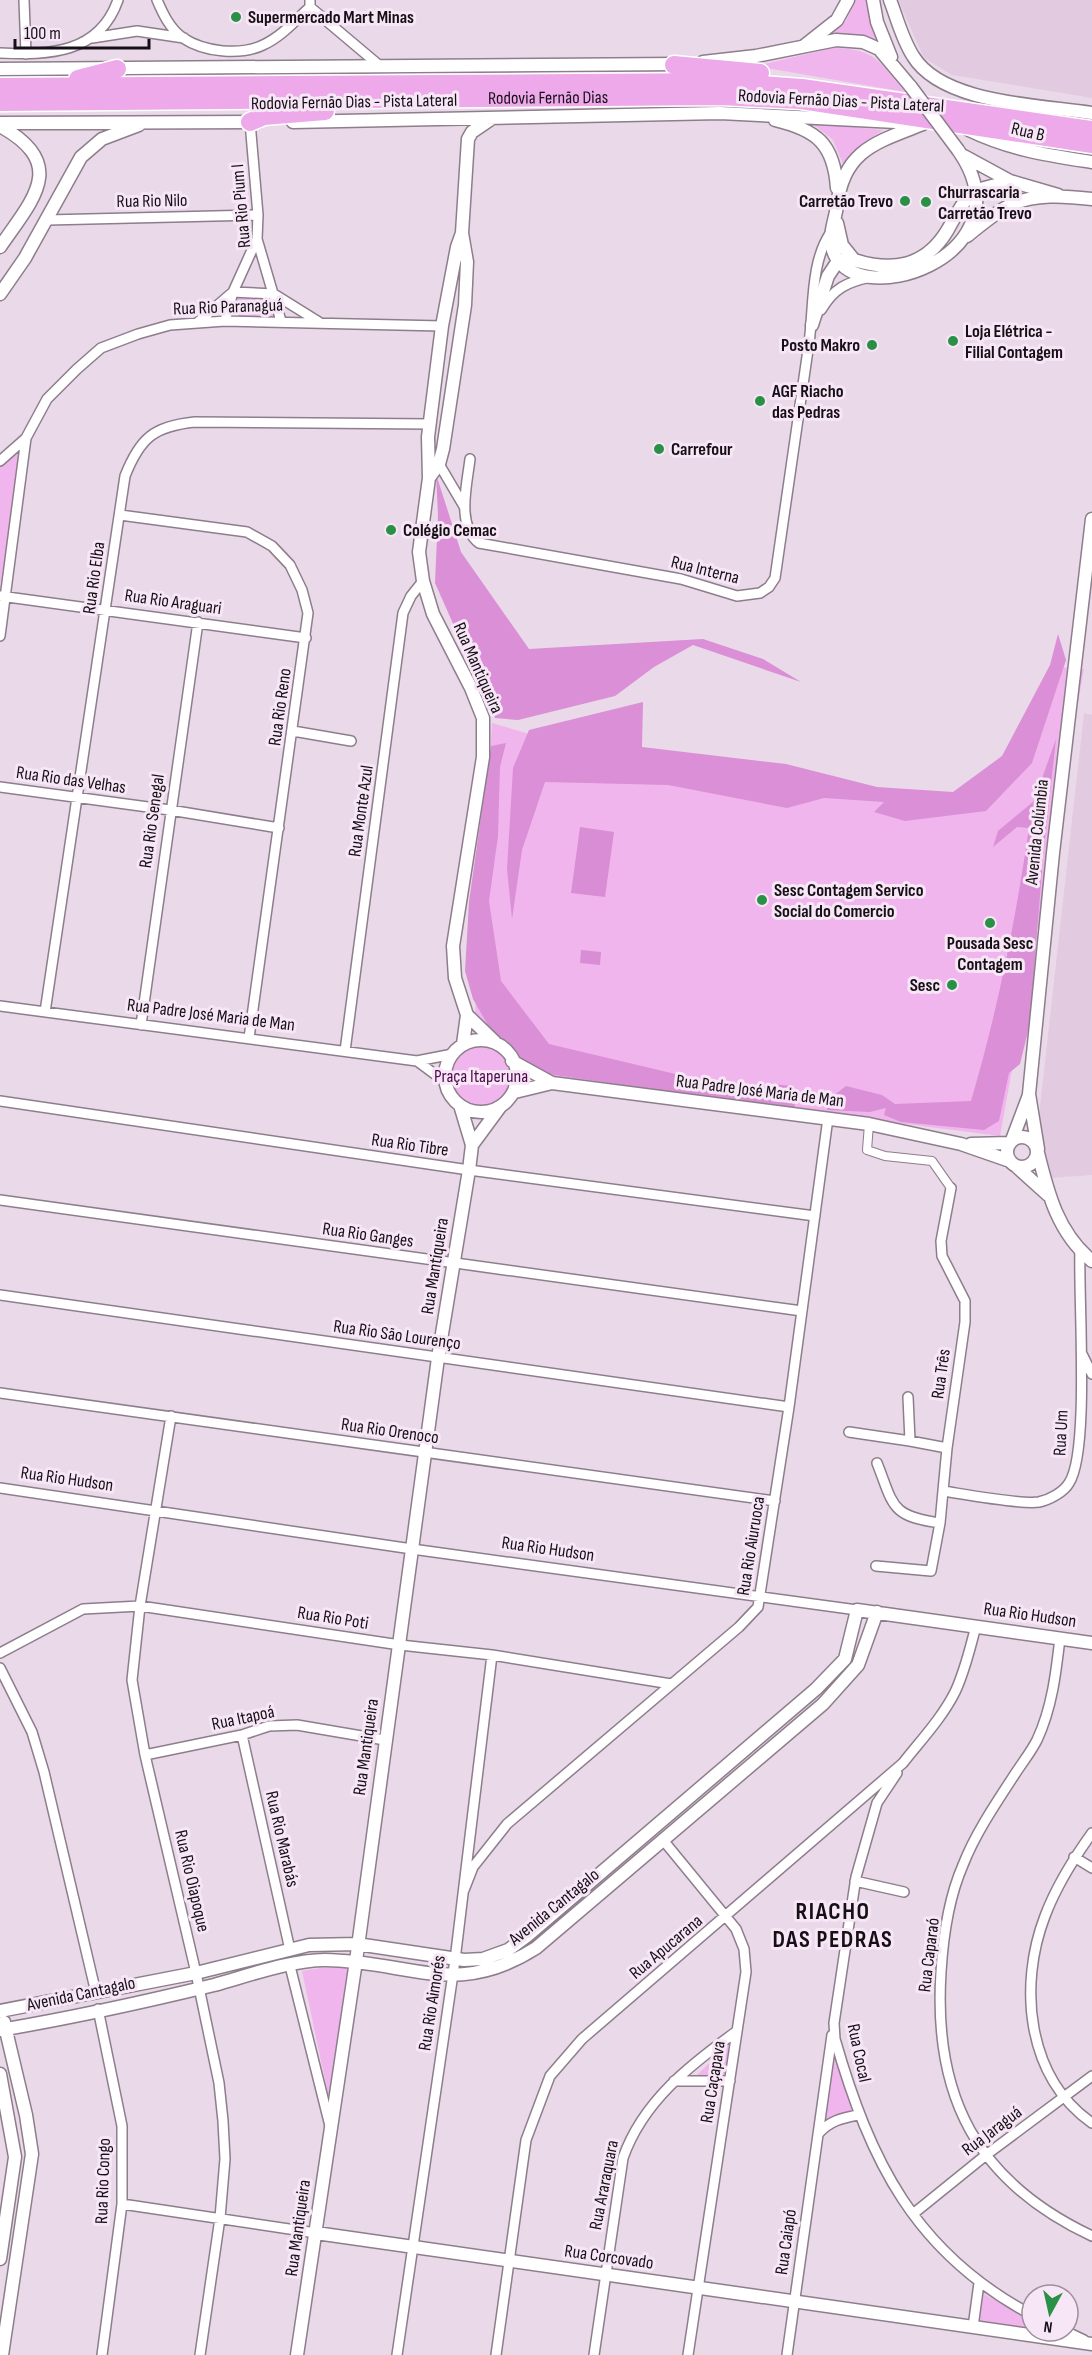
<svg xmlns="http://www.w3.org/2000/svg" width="1092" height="2355" viewBox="0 0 1092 2355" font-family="'Sofia Sans Condensed',sans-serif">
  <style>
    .built { fill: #e2cbe0 }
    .green { fill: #f1b5ed }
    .forest { fill: #da8fd6 }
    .water { fill: #d88dd4 }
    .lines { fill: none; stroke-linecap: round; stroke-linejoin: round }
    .pedestrian-casing { stroke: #8d7e8c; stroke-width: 10 }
    .minor-casing { stroke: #8d7e8c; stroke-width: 12 }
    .tertiary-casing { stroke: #8d7e8c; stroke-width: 15 }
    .motorway-casing { stroke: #fff; stroke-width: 21 }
    .pedestrian { stroke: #fff; stroke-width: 8 }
    .minor { stroke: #fff; stroke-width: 9 }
    .tertiary { stroke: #fff; stroke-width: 12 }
    .motorway { stroke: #eda9e9; stroke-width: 18 }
    .tertiary-bridge-casing { stroke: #8d7e8c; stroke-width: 15; stroke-linecap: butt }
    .tertiary-bridge { stroke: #fff; stroke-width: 12 }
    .poi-dot { fill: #299046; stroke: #f7e6f6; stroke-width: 2 }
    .labels { text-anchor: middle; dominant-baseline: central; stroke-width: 6; stroke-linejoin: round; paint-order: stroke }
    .poi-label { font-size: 18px; font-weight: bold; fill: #161016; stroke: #f7e6f6; text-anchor: start }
    .street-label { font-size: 18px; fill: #161016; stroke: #f7e6f6 }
    .park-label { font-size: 18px; fill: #4e0a4e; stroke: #f7e6f6 }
    .district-label { font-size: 24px; font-weight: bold; letter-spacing: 1.5px; fill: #161016; stroke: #f7e6f6 }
  </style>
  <rect width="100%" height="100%" fill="#ead9e8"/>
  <path class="built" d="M898,0h194v98l-140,-23 -28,-17z
    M1084,713l8,2v460l-42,3 -12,-54z"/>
  <path class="green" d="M855,0h18l9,44 -57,-6 21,-17z
    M833,48c43,1 46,13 72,44l-150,-26z
    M812,123l71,7 -17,11 -23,23 -10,-24z
    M236,298h35l2,19h-34z
    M13,453l8,3 -21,130v-119z
    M1058,667l26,2 -84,467 -444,-57 -81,-63 17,-293 143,42 301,37 86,-47z
    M450 1076a31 31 0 1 1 62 0a31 31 0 1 1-62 0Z
    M321,1968h29l-19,126h-3l-26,-123z
    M729,2044l-4,33 -29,-1z
    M833,2047l22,66 -33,10z
    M982,2293l50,28v7l-54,-6z"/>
  <path class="forest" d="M436,474l25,78 68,97 174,-10 60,20 38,23 -108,-37 -39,22 -39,29 -97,24 -23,-2 -60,-135 3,-68z
    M1058,634l8,26 -34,103 -46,48 -81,10 -31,-9 10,-10 -60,-4 -37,10 -119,-23 -123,-3 -23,68 -10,69 -5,-50 6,-101 16,-38 114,-28 -1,45 144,17 91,23 76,5 49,-36 48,-91z
    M1056,739l-13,118 -13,166 -10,41 -11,9 -10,48 -15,9 -83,-8 -17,-7 2,-7 -16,4 -43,-2 1,-10 18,-14 36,9 13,9 76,-3c27,-92 44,-178 58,-273l-12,-1 -24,20 5,-16 36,-30z
    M506,743l-6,24 -2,69 -9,65 12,80 48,63 177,42 29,4 7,-7 31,3 2,24 -247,-36 -31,-14 -28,-33 -16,-28 -8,-28 4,-69 22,-156z"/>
  <path class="water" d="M580,827l34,5 -9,65 -34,-4z
    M581,950l20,2 -1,13 -20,-2z"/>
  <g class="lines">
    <defs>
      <path id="pedestrian" d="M869,1124l-2,26 18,6 47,5 19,27"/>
      <path id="minor" d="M24,0l2,54
        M157,0c6,14 13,29 26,38 21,14 57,18 80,7 18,-8 33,-25 47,-38
        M310,0v7l70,59
        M92,38l45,-7 47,7
        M0,53c49,2 99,1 118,-53
        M250,122l8,93 -1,24 24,82
        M47,220l211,-5
        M821,310c13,-22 26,-28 50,-33
        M225,321l8,-29 24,-53
        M197,323l36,-31 41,2 45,28
        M470,459c-3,26 -14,66 9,84l202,36 56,17 23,-3 9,-6 6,-9c12,-79 23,-157 34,-235 5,-35 1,-81 22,-111
        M0,461l26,-23 21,-39 30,-30 24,-21 37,-14 32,-9 55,-4 217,5
        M439,464l26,44
        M120,515l127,17 25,14 18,19 12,25 6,23 -59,425
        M0,596l306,42
        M0,636l26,-198
        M293,731l58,10
        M0,787l170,23 109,18
        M0,1006l417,55 36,-7
        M45,1012l80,-536c15,-38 29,-50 70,-54l235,2
        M141,1025l57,-403
        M345,1051l58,-438 8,-17 12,-15
        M417,1061l27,20
        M0,1101l469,69 346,46
        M0,1200l802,111
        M0,1295l789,112
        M1082,1354l10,20
        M0,1393l775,108
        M908,1397l2,44 37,7
        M171,1416l-31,190 -8,74 13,75 51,218 23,110 4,38 2,38 -5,59 -20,137
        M849,1432l61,9
        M877,1463c17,43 13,53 63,60
        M0,1488l412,61 445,61
        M943,1491c20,3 79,14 96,11 10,-2 25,-10 30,-19 21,-31 9,-187 11,-233
        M876,1566l55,5 9,-48 7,-75 18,-126v-21l-23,-45 -1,-15 10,-53
        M1060,1638c-4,35 -8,70 -23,102 -6,12 -15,23 -22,34 -19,29 -40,60 -52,91 -14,32 -20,73 -22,107 -8,125 36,210 151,264
        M0,1653l83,-44 57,-3 260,39 92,10 179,29
        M0,1668l32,64 12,40 52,221
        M242,1735l48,215
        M145,1755l97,-20 27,-9 28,-1 88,15
        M897,1773l-20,30 -21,74 -22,146 1,16c35,122 80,214 197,276
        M1092,1833c-18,25 -36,54 -47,83 -27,70 -18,162 47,207
        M663,1840l73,89 8,20 2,23 -58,383
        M1074,1857l18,11
        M855,1881l49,11
        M464,1890l9,-23 34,-43 232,-197 19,-20 31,-200 39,-289
        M290,1966l40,160
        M98,2009l24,117v78l-20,151
        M674,2081h56
        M818,2134c11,-13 24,-16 40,-19
        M122,2204l194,29
        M913,2214l73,-59 106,-79
        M973,2327l6,-44
        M1065,2331l19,9
        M397,2355l58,-395 37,-305
        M496,2355l30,-215 24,-64 32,-37 321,-276c18,-23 39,-45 52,-71 10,-21 15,-44 21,-66
        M594,2355l29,-197c20,-57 67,-93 114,-127
        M787,2355l45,-320"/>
      <path id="tertiary" d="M873,0l4,22 14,35
        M890,0c7,18 12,39 23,56 29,48 128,49 179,57
        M804,46l33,-26 11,-20
        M703,62l53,-6 80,-16 27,2 16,7 32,38
        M0,69l680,-5
        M775,120c42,10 59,24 62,68
        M293,122l427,-9 176,9
        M0,123l258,-1
        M923,124c-46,18 -80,26 -86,82 -2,14 -8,27 -5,41 16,71 202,10 126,-97
        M0,126c69,38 33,73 0,121
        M969,130c42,20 78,25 123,32
        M964,156l46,25 48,14
        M837,223l5,22 12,15c38,12 71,7 93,-29 7,-12 13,-25 22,-35l8,-6 33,-9
        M462,233l-5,14 -15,79 -14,111 1,41 -10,74 4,29 10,33 38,74 12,30v39l-30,189 2,32 12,37 28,27
        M967,236c13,-10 27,-23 42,-30 24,-13 57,-10 83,-7
        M0,294l25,-36 56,-101 21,-18 37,-14
        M812,325l16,-49 10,-15 9,-1
        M429,478l10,-14 4,-15 22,-144 2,-43 -5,-29 6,-94 4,-7 19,-13
        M445 1076a36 36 0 1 1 72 0a36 36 0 1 1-72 0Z
        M463,1044l4,-29
        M512,1061l40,22
        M515,1092l37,-9 317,41 92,20 49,17
        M1007 1152a15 15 0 1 1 30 0a15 15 0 1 1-30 0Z
        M1012,1140l17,-45
        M971,1144l39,-1
        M472,1145l28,-38
        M1038,1149l-9,-55 24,-241 39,-334
        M1038,1153c10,41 20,80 54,108
        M1017,1167l31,28
        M0,2011l196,-38 113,-28 48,-1 107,16 19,-1 25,-9 19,-14 289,-247 29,-30 12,-49 235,33
        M0,2030c71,-12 144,-28 214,-45 33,-9 77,-25 111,-25 84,1 131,39 211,-12l287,-244 35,-39 19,-53
        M0,2074l15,83 -15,102
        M316,2233l776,111
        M2,2355l30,-201 -6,-39 -22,-93
        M297,2355l59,-394 82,-603 31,-188 3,-25 -12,-40"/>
      <g id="motorway">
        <path d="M674,65l86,8"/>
        <path d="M78,79l39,-10"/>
        <path d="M0,87l723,-5 79,6 290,42"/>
        <path id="s1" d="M0,102l721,-6 80,4 291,44"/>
        <path d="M250,122l14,-6 61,-5"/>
      </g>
    </defs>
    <use href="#pedestrian" class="pedestrian-casing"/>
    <use href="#minor" class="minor-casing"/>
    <use href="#tertiary" class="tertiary-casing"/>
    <use href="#motorway" class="motorway-casing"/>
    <use href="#pedestrian" class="pedestrian"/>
    <use href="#minor" class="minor"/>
    <use href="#tertiary" class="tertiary"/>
    <use href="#motorway" class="motorway"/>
    <defs>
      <path id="tertiary-bridge" d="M911,87l47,63"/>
    </defs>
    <use href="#tertiary-bridge" class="tertiary-bridge-casing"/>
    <use href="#tertiary-bridge" class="tertiary-bridge"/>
  </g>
  <g class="poi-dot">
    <circle cx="236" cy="17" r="6"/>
    <circle cx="905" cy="201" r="6"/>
    <circle cx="926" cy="202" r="6"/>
    <circle cx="953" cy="341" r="6"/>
    <circle cx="872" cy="345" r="6"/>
    <circle cx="760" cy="401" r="6"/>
    <circle cx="659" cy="449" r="6"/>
    <circle cx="391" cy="530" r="6"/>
    <circle cx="762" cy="900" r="6"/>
    <circle cx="990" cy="923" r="6"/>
    <circle cx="952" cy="985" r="6"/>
  </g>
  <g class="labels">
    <g class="poi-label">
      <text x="248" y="17">Supermercado Mart Minas</text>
      <text x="938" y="192">Churrascaria<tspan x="938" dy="21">Carretão Trevo</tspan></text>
      <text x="893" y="201" text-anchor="end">Carretão Trevo</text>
      <text x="965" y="331">Loja Elétrica -<tspan x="965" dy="21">Filial Contagem</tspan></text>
      <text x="860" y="345" text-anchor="end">Posto Makro</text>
      <text x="772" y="391">AGF Riacho<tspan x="772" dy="21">das Pedras</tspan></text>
      <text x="671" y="449">Carrefour</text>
      <text x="403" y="530">Colégio Cemac</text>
      <text x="774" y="890">Sesc Contagem Servico<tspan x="774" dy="21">Social do Comercio</tspan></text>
      <text x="990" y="943" text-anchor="middle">Pousada Sesc<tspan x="990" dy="21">Contagem</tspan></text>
      <text x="940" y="985" text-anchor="end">Sesc</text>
    </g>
    <g class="street-label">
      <text stroke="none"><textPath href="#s1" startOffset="548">Rodovia Fernão Dias</textPath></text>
      <text transform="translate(841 101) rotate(3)">Rodovia Fernão Dias - Pista Lateral</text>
      <text transform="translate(354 102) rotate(-1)">Rodovia Fernão Dias - Pista Lateral</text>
      <text transform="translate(1028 132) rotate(13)">Rua B</text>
      <text transform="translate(152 201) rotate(-1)">Rua Rio Nilo</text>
      <text transform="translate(241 206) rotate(-95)">Rua Rio Pium I</text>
      <text transform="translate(228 307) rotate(-2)">Rua Rio Paranaguá</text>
      <text transform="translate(705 570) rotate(14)">Rua Interna</text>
      <text transform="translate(94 578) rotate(-82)">Rua Rio Elba</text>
      <text transform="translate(173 602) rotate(8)">Rua Rio Araguari</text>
      <text transform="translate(478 668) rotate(66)">Rua Mantiqueira</text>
      <text transform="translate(280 707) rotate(-82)">Rua Rio Reno</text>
      <text transform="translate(71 780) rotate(8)">Rua Rio das Velhas</text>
      <text transform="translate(361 811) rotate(-82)">Rua Monte Azul</text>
      <text transform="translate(152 821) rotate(-82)">Rua Rio Senegal</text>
      <text transform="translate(1037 832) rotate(-84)">Avenida Colúmbia</text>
      <text transform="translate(211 1015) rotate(7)">Rua Padre José Maria de Man</text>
      <text transform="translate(760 1091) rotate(7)">Rua Padre José Maria de Man</text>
      <text transform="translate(410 1145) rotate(8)">Rua Rio Tibre</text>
      <text transform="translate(368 1235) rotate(8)">Rua Rio Ganges</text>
      <text transform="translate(435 1266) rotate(-81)">Rua Mantiqueira</text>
      <text transform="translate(397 1335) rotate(8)">Rua Rio São Lourenço</text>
      <text transform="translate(941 1374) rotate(-82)">Rua Três</text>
      <text transform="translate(390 1431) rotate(8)">Rua Rio Orenoco</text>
      <text transform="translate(1061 1433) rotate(-87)">Rua Um</text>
      <text transform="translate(67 1479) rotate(8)">Rua Rio Hudson</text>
      <text transform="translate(751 1546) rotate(-81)">Rua Rio Aiuruoca</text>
      <text transform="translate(548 1549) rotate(8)">Rua Rio Hudson</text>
      <text transform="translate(1030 1615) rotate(8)">Rua Rio Hudson</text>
      <text transform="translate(333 1618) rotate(9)">Rua Rio Poti</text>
      <text transform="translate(243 1718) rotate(-12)">Rua Itapoá</text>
      <text transform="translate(366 1747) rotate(-82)">Rua Mantiqueira</text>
      <text transform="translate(282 1839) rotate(77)">Rua Rio Marabás</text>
      <text transform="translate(192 1881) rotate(77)">Rua Rio Oiapoque</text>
      <text transform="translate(554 1907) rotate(-39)">Avenida Cantagalo</text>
      <text transform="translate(666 1947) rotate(-40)">Rua Apucarana</text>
      <text transform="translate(929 1955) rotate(-83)">Rua Caparaó</text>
      <text transform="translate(81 1994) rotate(-12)">Avenida Cantagalo</text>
      <text transform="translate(432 2003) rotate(-81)">Rua Rio Aimorés</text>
      <text transform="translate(859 2053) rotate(78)">Rua Cocal</text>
      <text transform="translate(713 2082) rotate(-81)">Rua Caçapava</text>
      <text transform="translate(992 2131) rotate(-37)">Rua Jaraguá</text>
      <text transform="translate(103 2181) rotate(-88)">Rua Rio Congo</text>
      <text transform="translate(604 2185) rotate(-79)">Rua Araraquara</text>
      <text transform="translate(298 2228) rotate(-82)">Rua Mantiqueira</text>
      <text transform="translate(786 2242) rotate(-82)">Rua Caiapó</text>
      <text transform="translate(609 2257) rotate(8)">Rua Corcovado</text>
    </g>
    <g class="park-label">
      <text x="481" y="1076">Praça Itaperuna</text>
    </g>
    <g class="district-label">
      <text x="833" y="1911">RIACHO<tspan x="833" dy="28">DAS PEDRAS</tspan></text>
    </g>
  </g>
  <g transform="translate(1050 2313) rotate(188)"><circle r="28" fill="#f7e6f6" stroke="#9d909c" stroke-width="1.5"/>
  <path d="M0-4.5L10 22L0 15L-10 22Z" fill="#299046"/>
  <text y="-9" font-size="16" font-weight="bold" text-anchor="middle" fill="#161016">N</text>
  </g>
  <path d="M15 39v9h134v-9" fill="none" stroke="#161016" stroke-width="3"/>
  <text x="24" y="39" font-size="18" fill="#161016" stroke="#f7e6f6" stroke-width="4.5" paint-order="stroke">100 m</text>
</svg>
